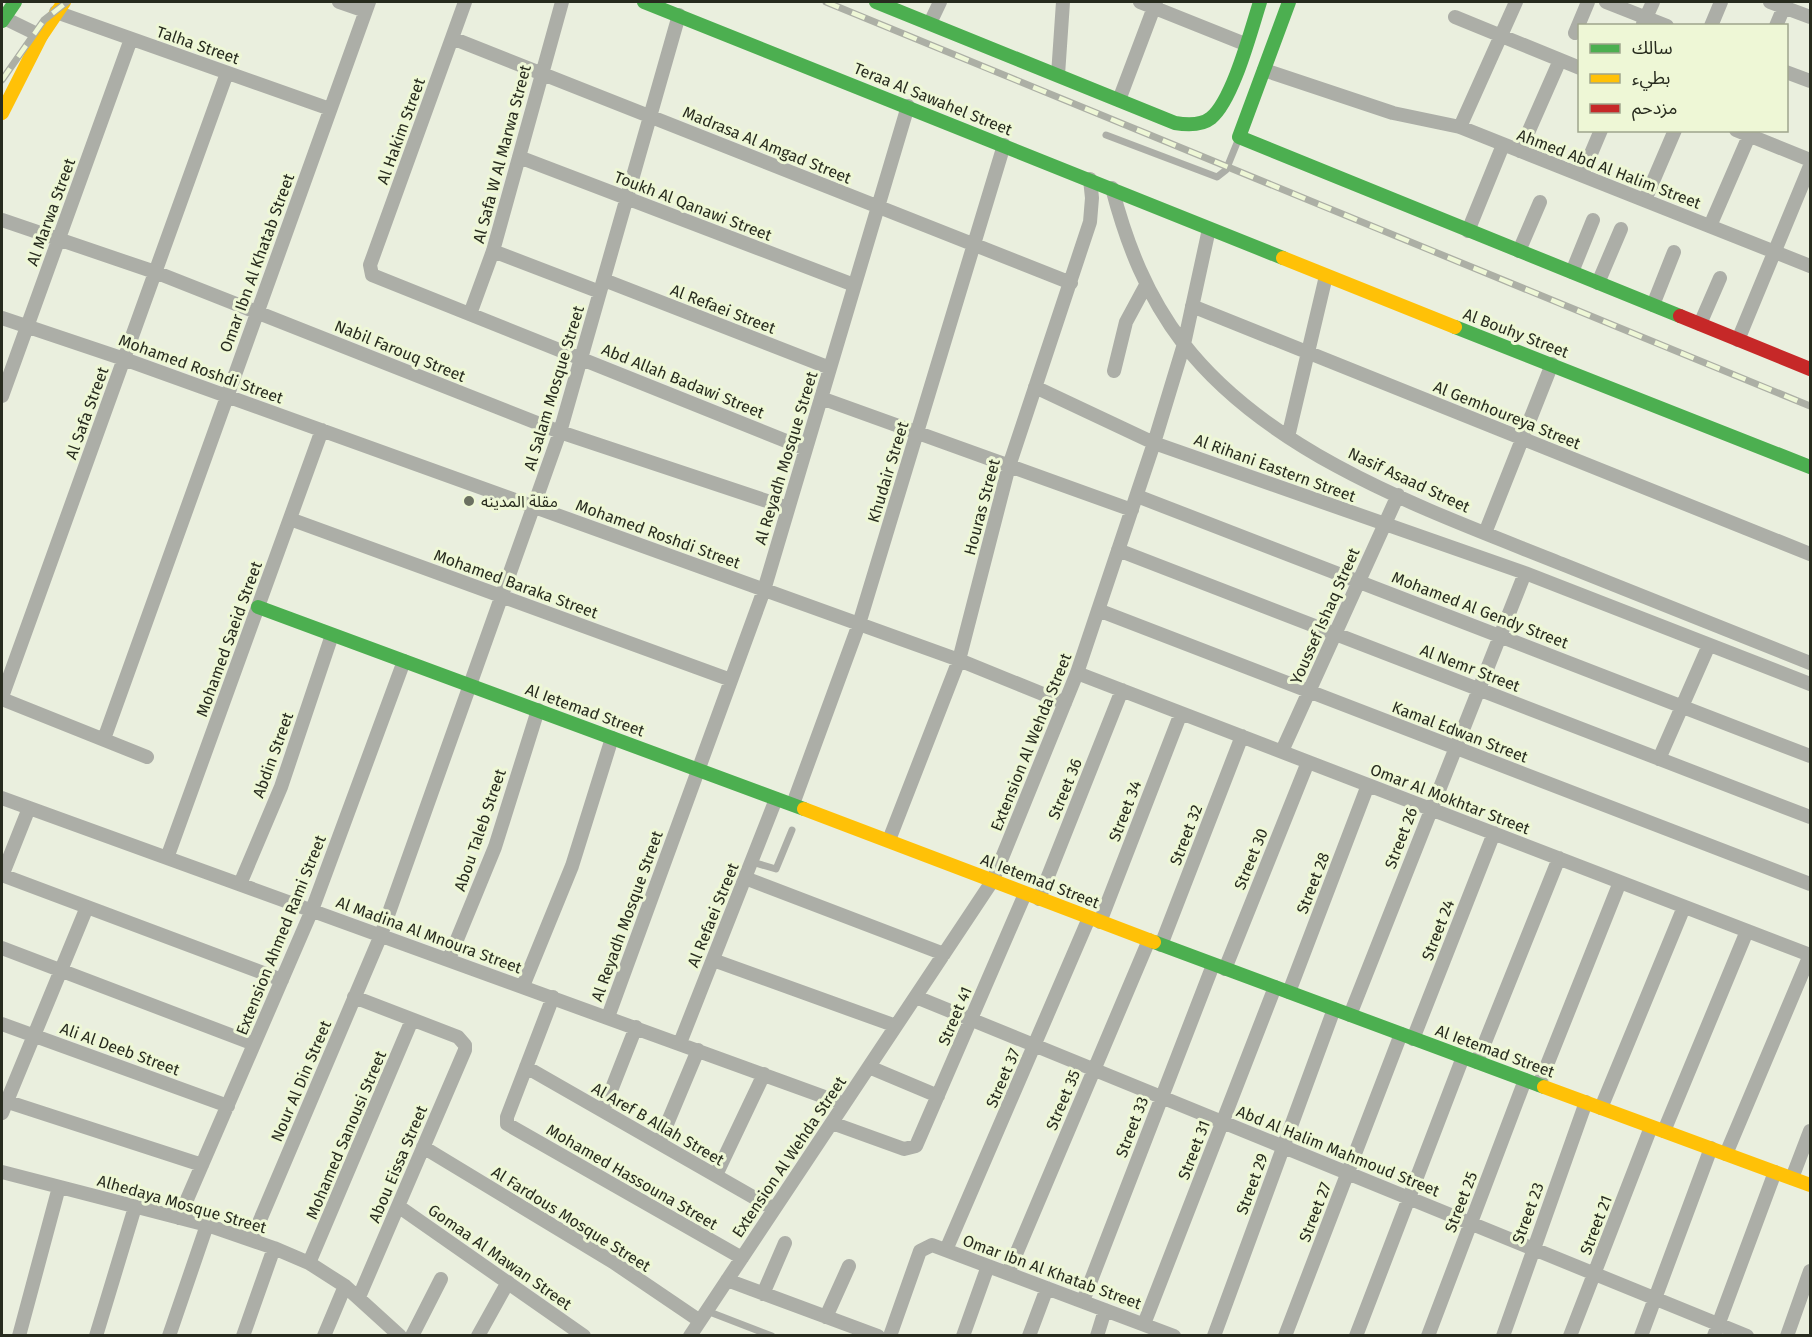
<svg xmlns="http://www.w3.org/2000/svg" width="1812" height="1337" viewBox="0 0 1812 1337" font-family="'Fira Sans','Noto Sans Arabic',sans-serif">
  <style>
    .lines { fill: none; stroke-linecap: round; stroke-linejoin: round }
    .lane { stroke: #acaea7; stroke-width: 7 }
    .street { stroke: #acaea7; stroke-width: 14 }
    .fast { stroke: #4caf50; stroke-width: 14 }
    .slow { stroke: #ffc107; stroke-width: 14 }
    .jam { stroke: #c62828; stroke-width: 14 }
    .rail-casing { stroke: #acafa5; stroke-width: 7 }
    .rail { stroke: #eef7d6; stroke-width: 4.5; stroke-dasharray: 14; stroke-linecap: butt }
    .poi-dot { fill: #6b7061; stroke: #eef7d6; stroke-width: 2 }
    .labels { text-anchor: middle; dominant-baseline: central; stroke-width: 6; stroke-linejoin: round; paint-order: stroke }
    .street-label { font-size: 16px; fill: #272b1e; stroke: #eef7d6 }
    .poi-label { font-size: 16px; fill: #272b1e; stroke: #eef7d6; text-anchor: start }
  </style>
  <rect width="100%" height="100%" fill="#eaefde"/>
  <g class="lines">
    <path class="lane" d="M1106,135l111,42 9,-7 13,-32
      M752,862l24,7 16,-39
      M707,1311l65,25"/>
    <path class="street" d="M339,2l26,9
      M465,2l-95,263 2,10 434,174
      M1140,2l105,42
      M1606,2l61,24
      M1770,2l40,15
      M56,12l274,97
      M2,17l39,19
      M1455,17l125,51
      M930,23l10,-21
      M1643,24l10,-22
      M1711,26l10,-24
      M1776,26l8,-19
      M1575,33l13,-31
      M452,38l619,245
      M1264,70l129,43 67,14 350,139
      M1786,72l24,9
      M1058,75l5,-73
      M1119,100l37,-98
      M1460,127l56,-125
      M1736,130l74,30
      M1520,151l40,-91
      M519,157l335,128
      M1582,175l19,-45
      M1112,188c15,57 35,108 71,155 88,114 250,169 379,221 83,33 166,66 248,99
      M1645,200l30,-70
      M2,220l153,52 405,160 228,76
      M1710,226l39,-90
      M1468,231l35,-86
      M493,251l107,41
      M1519,251l21,-49
      M1572,272l21,-52
      M604,280l226,88
      M1598,283l23,-54
      M1653,305l21,-53
      M1192,306l618,248
      M470,314l23,-63 69,-249
      M2,318l122,41 835,301 106,43
      M1700,324l20,-46
      M1738,340l72,-174
      M1114,371l12,-49 20,-37
      M1035,387l119,56 371,130 285,111
      M2,396l129,-357
      M821,398l311,112
      M1288,437l38,-161
      M1137,496l673,260
      M290,519l441,161
      M1485,533l67,-169
      M1118,550l692,267
      M1098,610l712,274
      M1077,673l733,282 -84,199
      M2,697l225,-624
      M2,699l145,58
      M104,739l265,-737
      M1282,751l116,-256
      M1659,759l50,-114
      M2,798l842,306
      M793,804l66,-180 145,-479
      M889,840l70,-180 50,-194 81,-244 2,-24 -2,-19
      M167,858l155,-428
      M2,875l280,105
      M2,876l27,-68
      M745,878l199,76
      M240,884l41,-97 51,-152
      M1039,899l83,-209
      M1100,922l81,-209
      M1161,945l81,-209
      M2,948l252,96
      M449,959l46,-112 43,-137
      M713,960l183,66
      M1225,969l83,-207
      M523,986l49,-120 40,-128
      M1289,992l79,-207
      M354,997l104,40 7,8v5l-106,247
      M553,997l-46,120v7l235,134
      M916,997l831,339
      M1350,1015l175,-442
      M608,1017l156,-427 144,-484
      M2,1024l226,82
      M1413,1039l81,-206
      M680,1043l96,-244
      M1477,1062l82,-204
      M526,1067l248,142
      M869,1067l69,29
      M1539,1085l81,-203
      M2,1100l200,65
      M1601,1108l83,-201
      M603,1111l33,-84
      M2,1113l85,-206
      M832,1123l72,26 12,-3 109,-252
      M1664,1131l83,-200
      M659,1143l39,-93
      M423,1147l190,115 87,59
      M2,1172l205,53 67,23 35,15 36,23 55,50
      M716,1175l48,-101
      M1792,1178l18,-47
      M398,1206l186,130
      M179,1218l133,-308 92,-249
      M252,1239l129,-304 179,-503 119,-417
      M946,1250l143,-332
      M309,1263l103,-243
      M1008,1273l141,-333
      M727,1280l151,56
      M763,1294l22,-51
      M1083,1301l130,-336
      M826,1317l23,-51
      M1144,1324l131,-337
      M19,1336l40,-149
      M96,1336l39,-129
      M169,1336l38,-111
      M243,1336l31,-88
      M324,1336l21,-50
      M412,1336l29,-57
      M478,1336l30,-54
      M690,1336l303,-456 84,-207 77,-230 30,-99 25,-115
      M890,1336l30,-85 12,-6 242,91
      M963,1336l25,-70
      M1029,1336l18,-48
      M1097,1336l8,-26
      M1214,1336l120,-327
      M1285,1336l116,-302
      M1356,1336l107,-279
      M1428,1336l97,-256
      M1503,1336l83,-234
      M1570,1336l81,-209
      M1641,1336l70,-188
      M1714,1336l61,-164
      M1787,1336l23,-65"/>
    <path class="fast" d="M644,2l639,256
      M876,2l299,121c12,2 26,3 36,-5 22,-18 40,-88 49,-116
      M1289,2l-50,135 441,179
      M2,21l13,-19
      M1455,327l355,140
      M258,607l546,202
      M1154,942l390,145"/>
    <path class="slow" d="M2,113l39,-77 23,-34
      M1283,258l172,69
      M804,809l350,133
      M1544,1087l266,98"/>
    <path class="jam" d="M1680,316l130,53"/>
    <defs>
      <path id="rail" d="M826,2l984,404
        M2,80l42,-60 23,-18"/>
    </defs>
    <use href="#rail" class="rail-casing"/>
    <use href="#rail" class="rail"/>
  </g>
  <circle class="poi-dot" cx="469" cy="501" r="6"/>
  <g class="labels">
    <g class="street-label">
      <text transform="translate(198 45) rotate(19)">Talha Street</text>
      <text transform="translate(933 99) rotate(22)">Teraa Al Sawahel Street</text>
      <text transform="translate(401 131) rotate(-70)">Al Hakim Street</text>
      <text transform="translate(767 145) rotate(22)">Madrasa Al Amgad Street</text>
      <text transform="translate(502 154) rotate(-75)">Al Safa W Al Marwa Street</text>
      <text transform="translate(1609 169) rotate(21)">Ahmed Abd Al Halim Street</text>
      <text transform="translate(693 206) rotate(21)">Toukh Al Qanawi Street</text>
      <text transform="translate(51 212) rotate(-70)">Al Marwa Street</text>
      <text transform="translate(257 263) rotate(-70)">Omar Ibn Al Khatab Street</text>
      <text transform="translate(723 309) rotate(21)">Al Refaei Street</text>
      <text transform="translate(1516 333) rotate(21)">Al Bouhy Street</text>
      <text transform="translate(400 351) rotate(22)">Nabil Farouq Street</text>
      <text transform="translate(201 369) rotate(20)">Mohamed Roshdi Street</text>
      <text transform="translate(683 381) rotate(22)">Abd Allah Badawi Street</text>
      <text transform="translate(554 388) rotate(-73)">Al Salam Mosque Street</text>
      <text transform="translate(87 413) rotate(-70)">Al Safa Street</text>
      <text transform="translate(1507 415) rotate(22)">Al Gemhoureya Street</text>
      <text transform="translate(786 458) rotate(-73)">Al Reyadh Mosque Street</text>
      <text transform="translate(1275 468) rotate(20)">Al Rihani Eastern Street</text>
      <text transform="translate(888 472) rotate(-73)">Khudair Street</text>
      <text transform="translate(1409 480) rotate(25)">Nasif Asaad Street</text>
      <text transform="translate(982 507) rotate(-75)">Houras Street</text>
      <text transform="translate(658 534) rotate(20)">Mohamed Roshdi Street</text>
      <text transform="translate(516 584) rotate(20)">Mohamed Baraka Street</text>
      <text transform="translate(1480 610) rotate(21)">Mohamed Al Gendy Street</text>
      <text transform="translate(1325 616) rotate(-66)">Youssef Ishaq Street</text>
      <text transform="translate(229 639) rotate(-70)">Mohamed Saeid Street</text>
      <text transform="translate(1470 668) rotate(21)">Al Nemr Street</text>
      <text transform="translate(585 710) rotate(20)">Al Ietemad Street</text>
      <text transform="translate(1460 732) rotate(21)">Kamal Edwan Street</text>
      <text transform="translate(1031 742) rotate(-68)">Extension Al Wehda Street</text>
      <text transform="translate(273 755) rotate(-70)">Abdin Street</text>
      <text transform="translate(1065 789) rotate(-68)">Street 36</text>
      <text transform="translate(1450 799) rotate(21)">Omar Al Mokhtar Street</text>
      <text transform="translate(1125 811) rotate(-69)">Street 34</text>
      <text transform="translate(480 830) rotate(-71)">Abou Taleb Street</text>
      <text transform="translate(1186 835) rotate(-69)">Street 32</text>
      <text transform="translate(1401 838) rotate(-69)">Street 26</text>
      <text transform="translate(1251 859) rotate(-68)">Street 30</text>
      <text transform="translate(1040 881) rotate(21)">Al Ietemad Street</text>
      <text transform="translate(1313 883) rotate(-69)">Street 28</text>
      <text transform="translate(713 915) rotate(-68)">Al Refaei Street</text>
      <text transform="translate(627 916) rotate(-70)">Al Reyadh Mosque Street</text>
      <text transform="translate(1438 930) rotate(-69)">Street 24</text>
      <text transform="translate(281 935) rotate(-68)">Extension Ahmed Rami Street</text>
      <text transform="translate(429 935) rotate(20)">Al Madina Al Mnoura Street</text>
      <text transform="translate(955 1016) rotate(-67)">Street 41</text>
      <text transform="translate(120 1049) rotate(20)">Ali Al Deeb Street</text>
      <text transform="translate(1495 1051) rotate(20)">Al Ietemad Street</text>
      <text transform="translate(1003 1078) rotate(-67)">Street 37</text>
      <text transform="translate(301 1081) rotate(-67)">Nour Al Din Street</text>
      <text transform="translate(1063 1100) rotate(-67)">Street 35</text>
      <text transform="translate(658 1124) rotate(30)">Al Aref B Allah Street</text>
      <text transform="translate(1132 1127) rotate(-69)">Street 33</text>
      <text transform="translate(346 1135) rotate(-67)">Mohamed Sanousi Street</text>
      <text transform="translate(1194 1150) rotate(-69)">Street 31</text>
      <text transform="translate(1338 1151) rotate(22)">Abd Al Halim Mahmoud Street</text>
      <text transform="translate(789 1157) rotate(-56)">Extension Al Wehda Street</text>
      <text transform="translate(398 1164) rotate(-67)">Abou Eissa Street</text>
      <text transform="translate(632 1177) rotate(30)">Mohamed Hassouna Street</text>
      <text transform="translate(1252 1184) rotate(-70)">Street 29</text>
      <text transform="translate(1461 1202) rotate(-69)">Street 25</text>
      <text transform="translate(182 1204) rotate(16)">Alhedaya Mosque Street</text>
      <text transform="translate(1315 1212) rotate(-69)">Street 27</text>
      <text transform="translate(1528 1213) rotate(-70)">Street 23</text>
      <text transform="translate(571 1219) rotate(32)">Al Fardous Mosque Street</text>
      <text transform="translate(1596 1225) rotate(-69)">Street 21</text>
      <text transform="translate(500 1257) rotate(35)">Gomaa Al Mawan Street</text>
      <text transform="translate(1052 1272) rotate(20)">Omar Ibn Al Khatab Street</text>
    </g>
    <g class="poi-label">
      <text x="481" y="501">مقلة المدينه</text>
    </g>
  </g>
  <rect width="1812" height="1337" fill="none" stroke="#272b1e" stroke-width="6"/>
  <rect x="1578" y="24" width="210" height="108" fill="#eef7d6" stroke="#9ea58c" stroke-width="1.5"/>
  <rect x="1590" y="44" width="30" height="9" fill="#4caf50" stroke="#9ea58c" stroke-width="1.5"/>
  <text x="1632" y="54" font-size="18" fill="#272b1e">سالك</text>
  <rect x="1590" y="74" width="30" height="9" fill="#ffc107" stroke="#9ea58c" stroke-width="1.5"/>
  <text x="1632" y="84" font-size="18" fill="#272b1e">بطيء</text>
  <rect x="1590" y="104" width="30" height="9" fill="#c62828" stroke="#9ea58c" stroke-width="1.5"/>
  <text x="1632" y="114" font-size="18" fill="#272b1e">مزدحم</text>
</svg>
